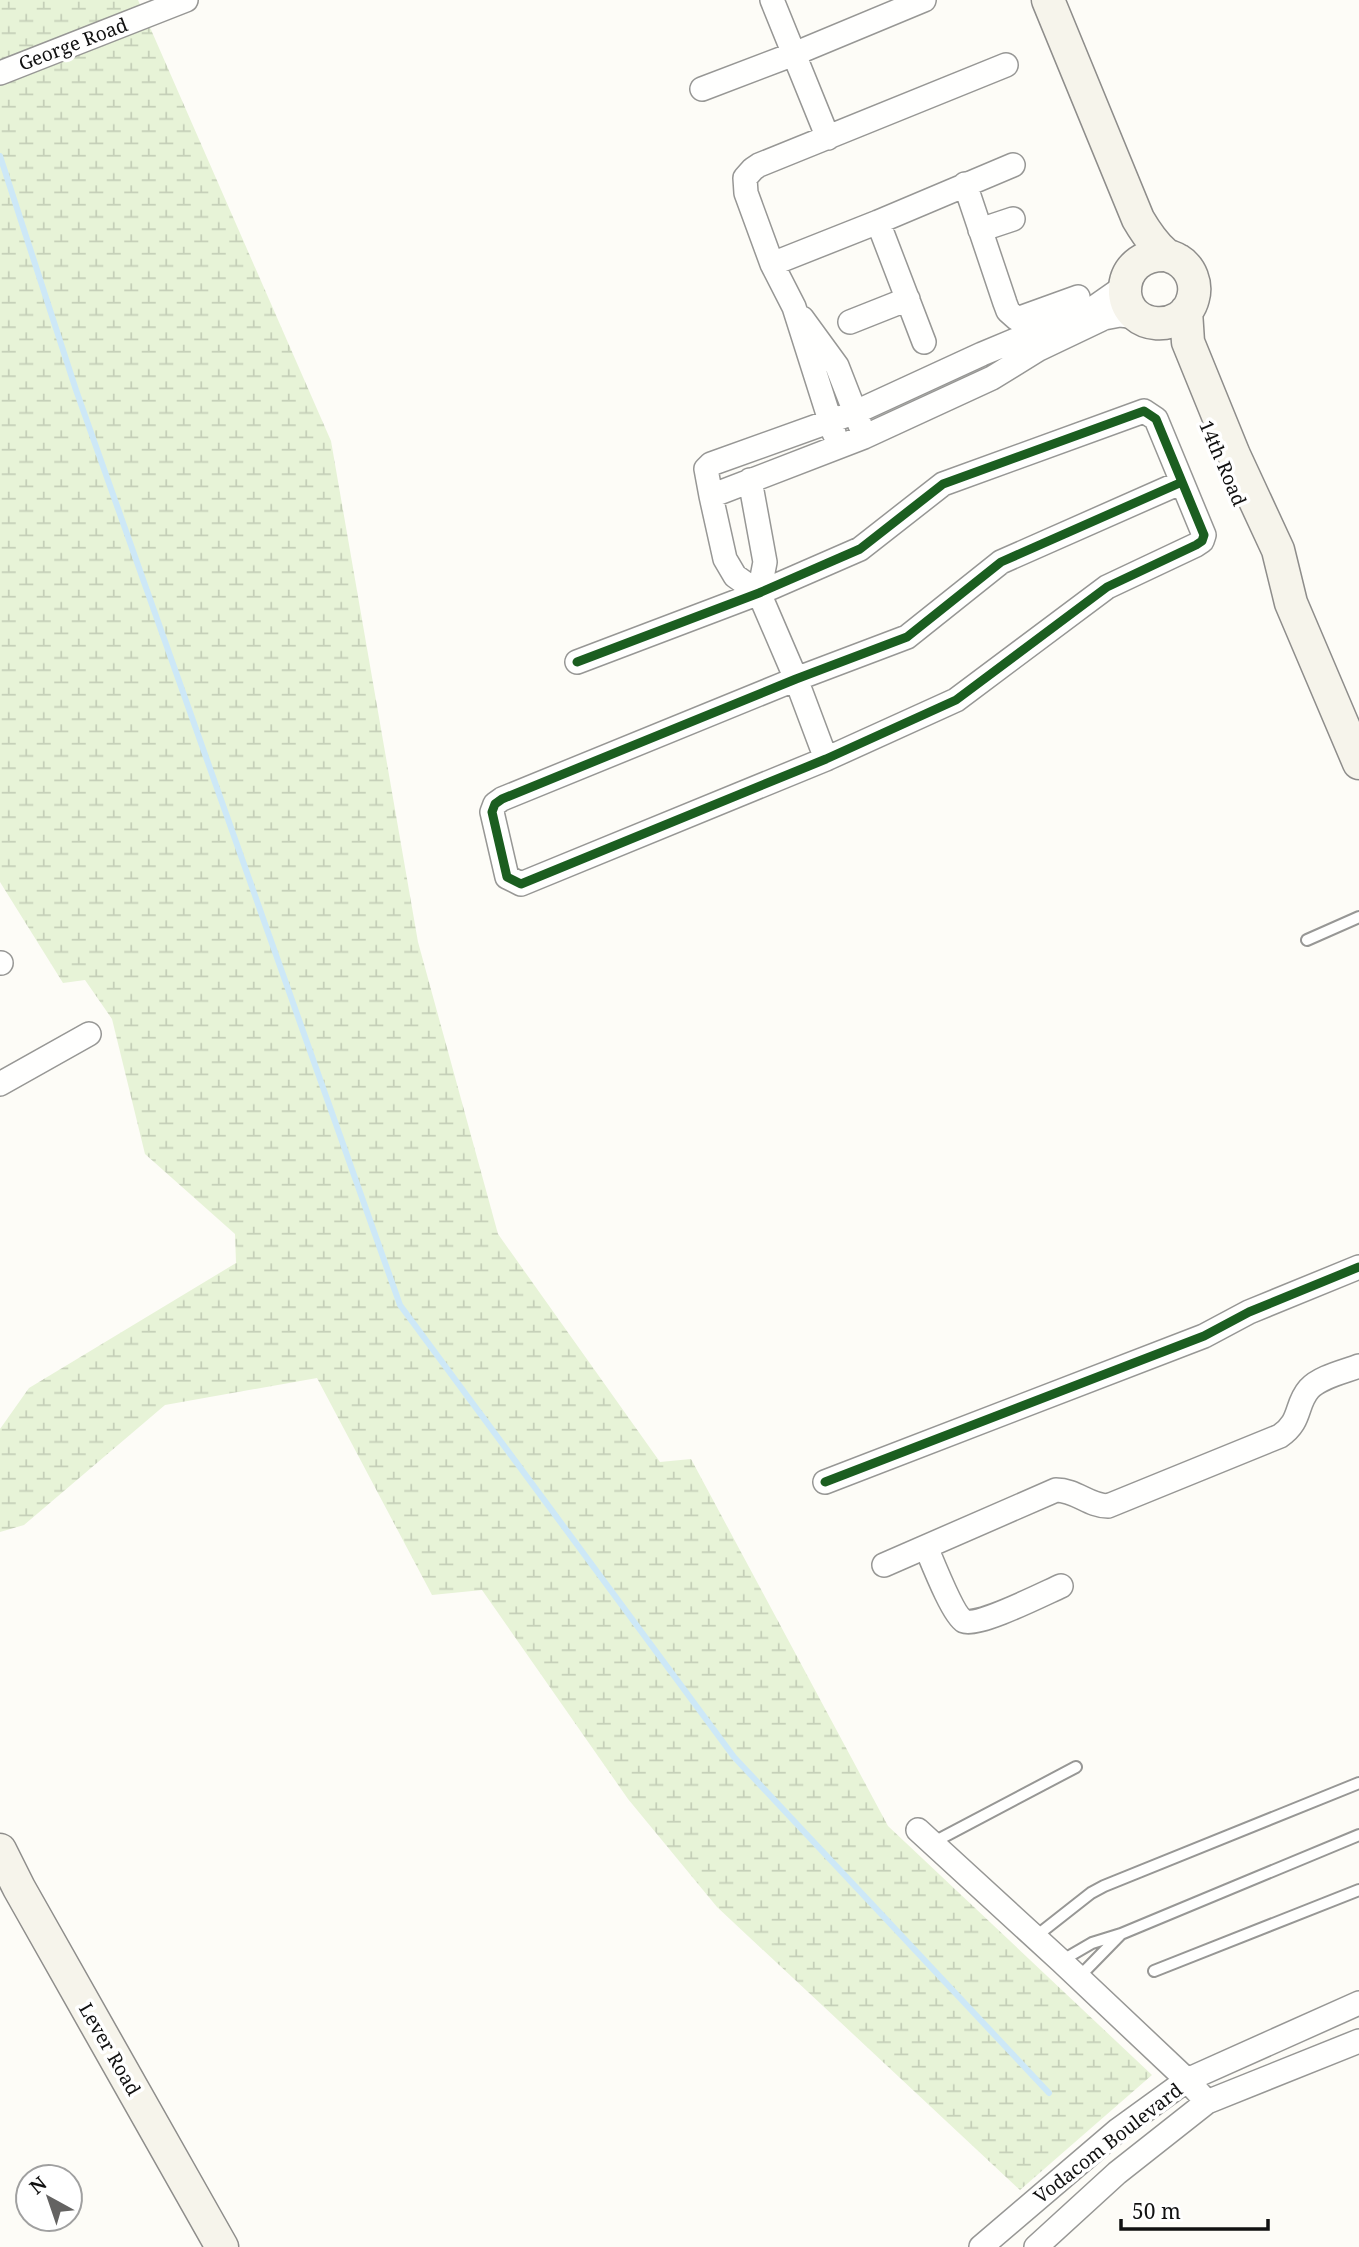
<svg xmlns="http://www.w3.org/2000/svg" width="1359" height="2247" viewBox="0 0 1359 2247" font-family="'Noto Serif',serif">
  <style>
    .wetland { fill: url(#wetland-marsh) }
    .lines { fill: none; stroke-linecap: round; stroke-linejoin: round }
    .stream { stroke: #cde8f7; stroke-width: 6 }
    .lane-casing { stroke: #979795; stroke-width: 14 }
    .street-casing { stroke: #979795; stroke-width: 26 }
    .secondary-casing { stroke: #8e8d8b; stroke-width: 35 }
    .lane { stroke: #fffffe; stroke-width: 10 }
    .street { stroke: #fffffe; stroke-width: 23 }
    .secondary { stroke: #f6f4eb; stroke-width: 32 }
    .cycleway-casing { stroke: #fff; stroke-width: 13 }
    .cycleway { stroke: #1b5e20; stroke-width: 9 }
    .labels { text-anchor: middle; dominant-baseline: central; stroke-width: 7; stroke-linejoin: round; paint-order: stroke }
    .street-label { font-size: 19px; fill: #111; stroke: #fff }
  </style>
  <defs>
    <pattern id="wetland-marsh" width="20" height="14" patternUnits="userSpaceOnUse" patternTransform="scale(1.75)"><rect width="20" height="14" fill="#e7f3d7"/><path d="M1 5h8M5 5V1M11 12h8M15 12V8" fill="none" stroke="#c5cfb8"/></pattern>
  </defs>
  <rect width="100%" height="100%" fill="#fdfcf7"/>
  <path class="wetland" d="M0,0h138l193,441 87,501 80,292 162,228 31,-3 197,367 264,249 -132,115 -303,-283 -89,-108 -146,-209 -50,5 -115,-217 -152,27 -141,120 -24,7v-103l29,-41 207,-125 -1,-29 -90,-80 -33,-135 -27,-39 -22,3 -63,-101z"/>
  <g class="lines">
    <path class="stream" d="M0,156l76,234 324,915 334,452 315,336"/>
    <defs>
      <path id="lane" d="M1307,940l52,-23
        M932,1843l144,-76
        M1035,1937l56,-44 13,-7 255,-103
        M1061,1961l31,-18 29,-9
        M1154,1971l205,-81
        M1078,1978l43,-44 238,-99"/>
      <path id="street" d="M772,0l56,138
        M0,73l186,-73
        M702,89l92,-35 130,-54
        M965,184l40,119 3,8 9,8 61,-22
        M878,222l46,120
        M980,230l33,-11
        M772,264l106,-42 135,-57
        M1125,286l-30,21 -113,47 -126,58 -145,52 -5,5 5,27 153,-59 128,-59 47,-29 65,-31 16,-3 18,2
        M802,318l35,48 23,59
        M850,322l58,-23
        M834,433l-40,-126 -22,-43 -26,-71 -1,-15 8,-9 6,-4 247,-100
        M711,496l14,63 10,17 24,17 6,-31 -15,-82
        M759,593l37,86 30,80
        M577,662l182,-69 101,-44 83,-65 201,-73 12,8 48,116 -2,6 -6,4 -89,42 -151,113 -130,59 -305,125 -14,-7 -15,-65 3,-8 7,-5 294,-120 111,-42 94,-75 181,-80
        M0,963h1
        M0,1084l89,-50
        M825,1482l379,-146 45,-24 110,-45
        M926,1547c6,14 27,68 38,74 14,6 81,-28 97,-35
        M884,1565l172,-75c20,0 33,16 52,16l172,-70c22,-15 15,-31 29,-47 11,-12 34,-17 50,-23
        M918,1830l143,131 126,119 20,22
        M981,2247l137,-117 69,-50 172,-77
        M1036,2247l81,-74 90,-71 152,-61"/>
      <path id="secondary" d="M1048,0l90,219c7,12 16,25 26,34 4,4 10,4 14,7 13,8 19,24 15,38 -9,36 -65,33 -68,-5 -1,-25 18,-39 41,-38
        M1186,311l2,31 46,113 44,95 13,53 68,160
        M0,1850l19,38 203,359"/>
    </defs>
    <use href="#lane" class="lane-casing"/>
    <use href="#street" class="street-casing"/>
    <use href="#secondary" class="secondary-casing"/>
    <use href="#lane" class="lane"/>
    <use href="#street" class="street"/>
    <use href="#secondary" class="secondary"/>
    <defs>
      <path id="cycleway" d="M577,662l182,-69 101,-44 83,-65 201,-73 12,8 48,116 -2,6 -6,4 -89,42 -151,113 -130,59 -305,125 -14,-7 -15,-65 3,-8 7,-5 294,-120 111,-42 94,-75 181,-80
        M825,1482l379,-146 45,-24 110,-45"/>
    </defs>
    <use href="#cycleway" class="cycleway-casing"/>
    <use href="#cycleway" class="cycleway"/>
  </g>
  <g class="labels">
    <g class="street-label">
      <text transform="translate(73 44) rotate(-21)">George Road</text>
      <text transform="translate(1223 463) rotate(67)">14th Road</text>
      <text transform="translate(110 2049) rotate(60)">Lever Road</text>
      <text transform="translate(1108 2143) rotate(-38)">Vodacom Boulevard</text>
    </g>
  </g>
  <g transform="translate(49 2198) rotate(320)"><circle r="33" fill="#ffffff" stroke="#a0a0a0" stroke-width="2"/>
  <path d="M0-5L12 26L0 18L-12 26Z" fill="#646362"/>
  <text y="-10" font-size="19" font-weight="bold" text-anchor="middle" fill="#111111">N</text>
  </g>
  <path d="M1121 2219v10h147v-10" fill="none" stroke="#111111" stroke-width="3.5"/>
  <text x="1132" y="2219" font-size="21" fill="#111111" stroke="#ffffff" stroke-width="5" paint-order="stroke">50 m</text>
</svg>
